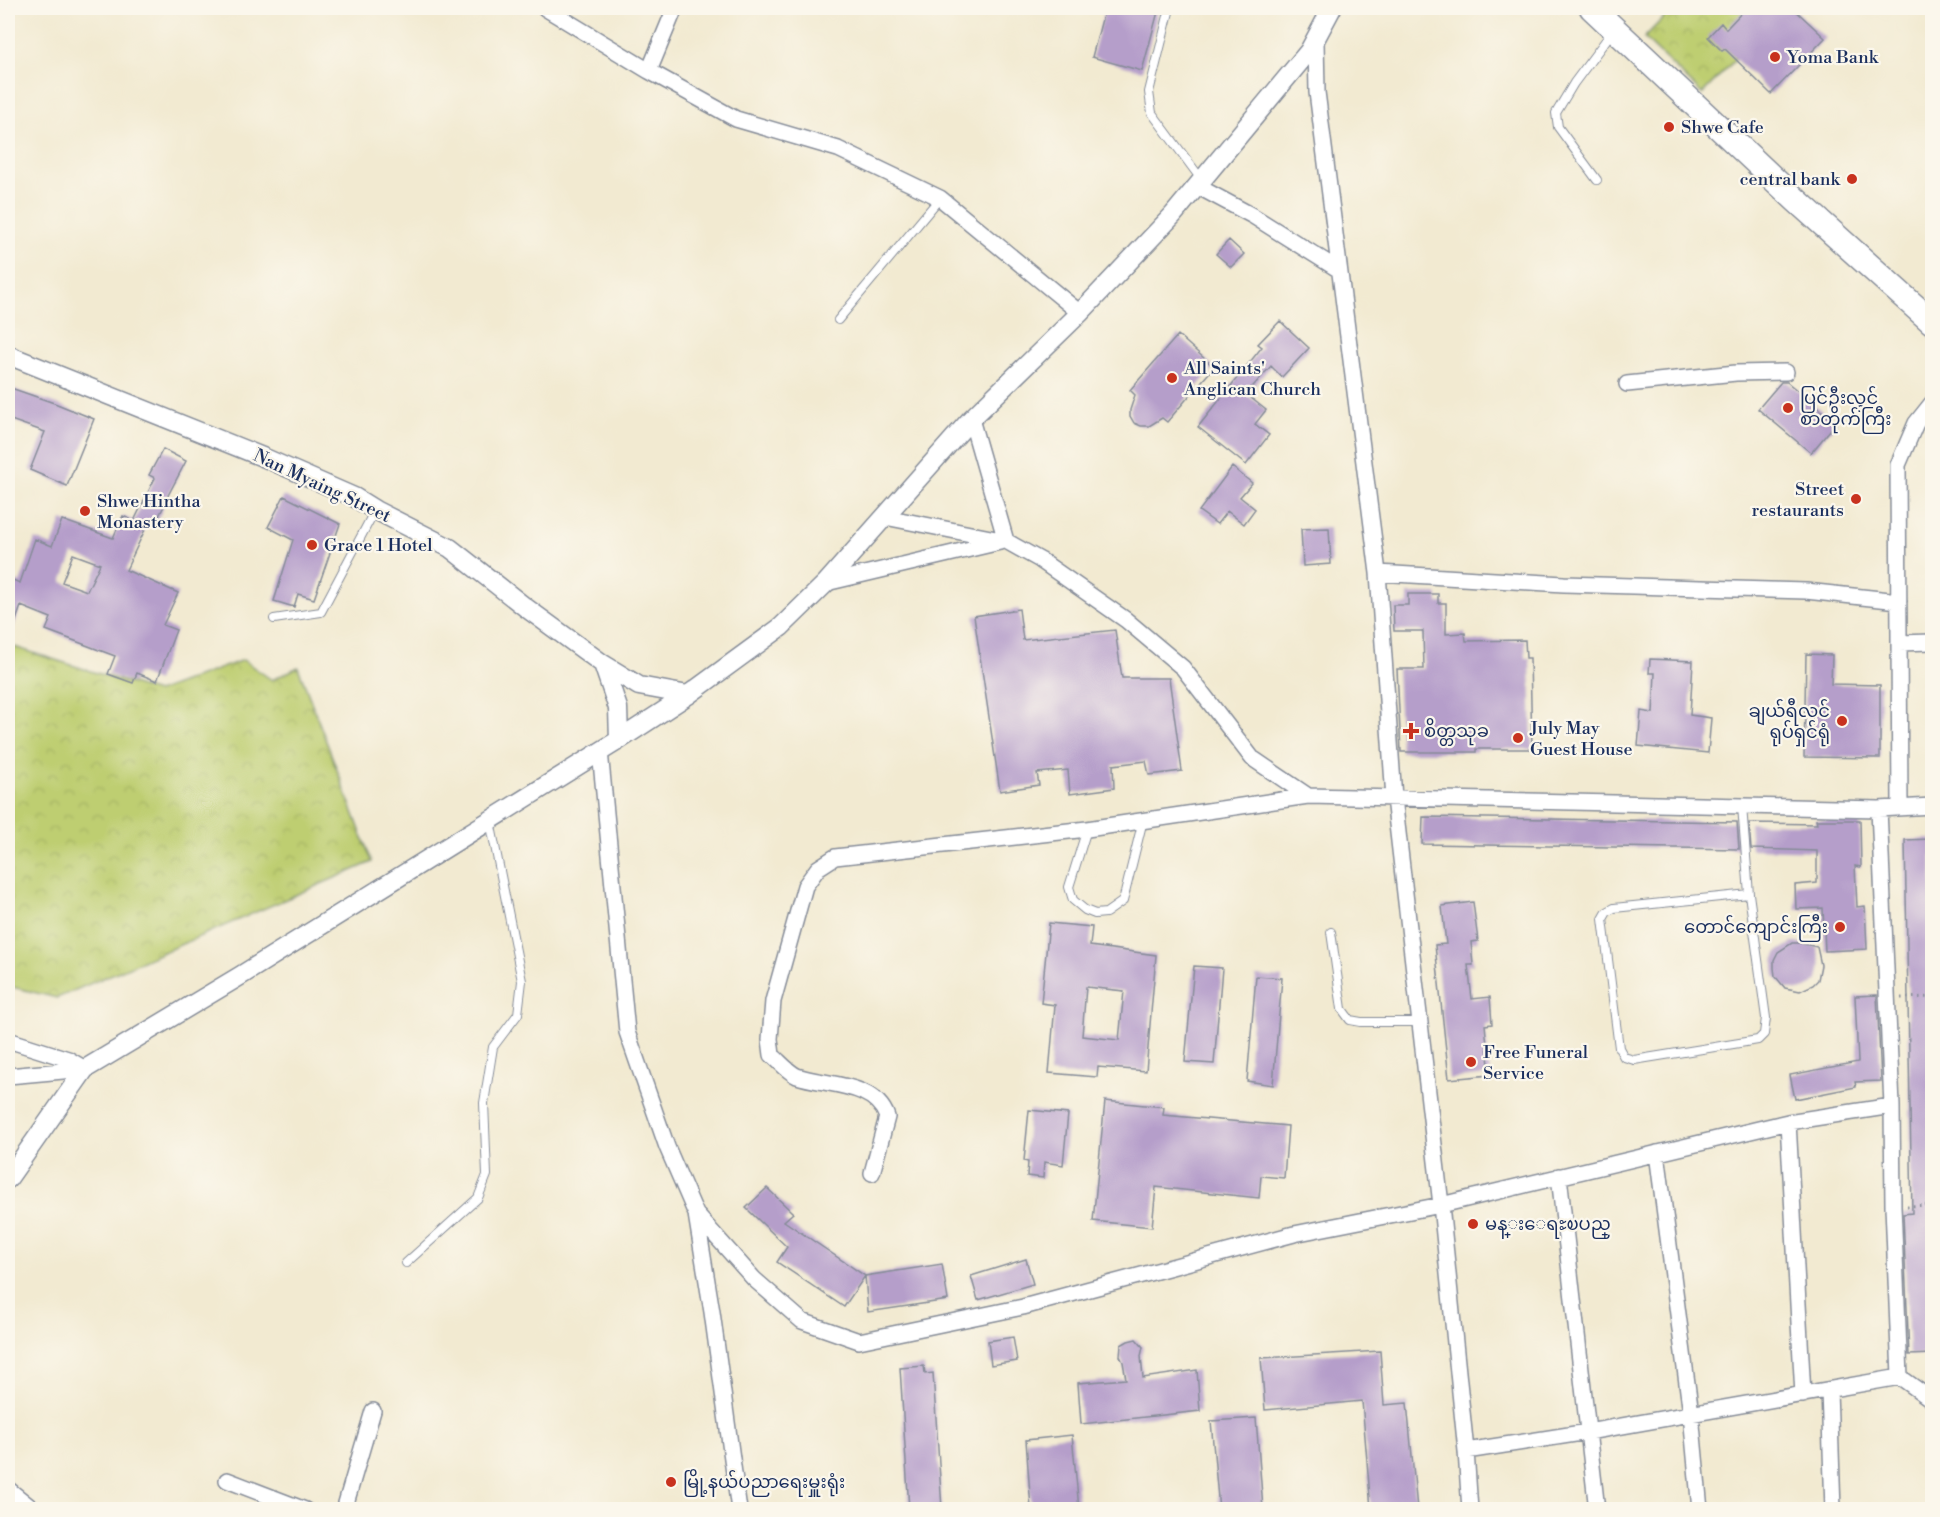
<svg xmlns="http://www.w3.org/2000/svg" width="1940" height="1517" viewBox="0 0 1940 1517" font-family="'Libre Bodoni','Noto Sans Myanmar',serif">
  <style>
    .park { fill: url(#park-crowns); stroke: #6c7e68; stroke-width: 1.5 }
    .building { fill: #b59eca; fill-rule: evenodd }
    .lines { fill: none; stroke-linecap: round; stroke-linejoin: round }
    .service-casing { stroke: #868c98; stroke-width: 10 }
    .minor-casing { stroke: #868c98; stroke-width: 18 }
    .tertiary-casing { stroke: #868c98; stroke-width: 21 }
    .trunk-casing { stroke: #868c98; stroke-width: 27 }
    .path { stroke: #868c98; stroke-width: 3; stroke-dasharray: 1.5 4.5; stroke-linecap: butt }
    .service { stroke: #fff; stroke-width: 8 }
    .minor { stroke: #fff; stroke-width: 15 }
    .tertiary { stroke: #fff; stroke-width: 18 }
    .trunk { stroke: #fff; stroke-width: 24 }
    .poi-dot { fill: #c8321e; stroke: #fbf7ec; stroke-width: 2 }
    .labels { text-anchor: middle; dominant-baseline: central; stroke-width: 4.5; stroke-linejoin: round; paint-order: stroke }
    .poi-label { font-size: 18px; fill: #1b2f5e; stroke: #fbf7ec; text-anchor: start }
    .street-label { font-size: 18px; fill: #1b2f5e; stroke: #fbf7ec }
  </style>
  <defs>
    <pattern id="park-crowns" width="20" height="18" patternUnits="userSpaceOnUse" patternTransform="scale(1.5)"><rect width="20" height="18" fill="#bece71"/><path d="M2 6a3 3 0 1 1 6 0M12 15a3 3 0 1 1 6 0" fill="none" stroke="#a3b164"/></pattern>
  </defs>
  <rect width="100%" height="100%" fill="#fbf7ec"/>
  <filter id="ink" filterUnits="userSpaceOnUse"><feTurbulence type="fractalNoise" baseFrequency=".0167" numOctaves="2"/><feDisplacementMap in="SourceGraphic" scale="12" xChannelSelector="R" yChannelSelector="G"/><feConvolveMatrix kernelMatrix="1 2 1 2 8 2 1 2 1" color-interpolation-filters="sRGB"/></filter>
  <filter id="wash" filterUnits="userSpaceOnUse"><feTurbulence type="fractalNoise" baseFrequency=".008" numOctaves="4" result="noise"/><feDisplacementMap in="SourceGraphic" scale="24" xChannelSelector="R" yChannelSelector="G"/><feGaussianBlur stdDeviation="1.35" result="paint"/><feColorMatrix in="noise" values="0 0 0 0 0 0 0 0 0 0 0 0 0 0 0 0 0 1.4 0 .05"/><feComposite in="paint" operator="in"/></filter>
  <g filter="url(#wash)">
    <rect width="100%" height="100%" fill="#f2ead1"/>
    <path class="park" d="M1673,8h112l-83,86 -58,-56z
      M8,645l149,47 86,-32 29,20 26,-13 74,195 -315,136 -49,-12z"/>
    <g id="blocks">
      <path class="building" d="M1105,8h54l-17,63 -50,-14z
        M1746,8h47l32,30 -54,56 -46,-45 -3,2 -14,-14 13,-14 5,6z
        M1229,240l15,14 -13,13 -15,-13z
        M1280,321l29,27 -27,29 -11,-11 -25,28 20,16 -11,14 14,11 -23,30 -48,-38 64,-80 -4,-3z
        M1178,335l36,32 -47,55 -5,-4 -13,8h-8l-7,-3 -4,-7v-6l5,-15 -5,-5z
        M1781,382h6l49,41 -25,30 -53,-44z
        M8,387l49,17 37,15 -27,67 -37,-16 15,-38 -37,-13z
        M163,449l23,12 -23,44 1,1 -8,16 -6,-3 -24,51 52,23 -15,32 13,5 -19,51 -20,-8 -4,10 -25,-9 7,-18 -69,-26 5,-12 -30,-12 -11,32 -2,-1v-59l12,5 15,-44 17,7 10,-26 51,18 10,-22 11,5 21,-43 -6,-3zM73,554l27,10 -13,27 -25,-9z
        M1232,467l20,16 -12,14 15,12 -11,15 -17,-13 -10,13 -18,-13z
        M284,496l56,28 -26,75 -16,-5 -4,13 -20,-6 19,-61 -25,-13z
        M1329,528l2,36 -28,2 -2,-37z
        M1408,594h30v9h8v31l19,-1 1,8 59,-1 1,18h4l2,91h-56v3h-75l-4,-83h27l-1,-38h-29l-1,-26h15z
        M1019,609l4,31 92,-10 7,48h47l13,93 -33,4 -3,-14 -33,4 1,23 -44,6 -2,-24 -31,3 2,12 -39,6 -26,-175z
        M1806,654l26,1 -1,29 49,1v73l-76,-1z
        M1650,659l43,2 -3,54 21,3 -3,35 -70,-7 3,-35 12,2 2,-40h-6z
        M1423,817l314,5 2,27 -317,-5z
        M1816,820h44l1,47 -6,-1 2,41 8,-1 2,43 -42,2 -2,-43 -27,1 -1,-24 22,-2v-32l-66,-2 -2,-26 68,1z
        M1932,839v356h-3l3,159 -23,1 -6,-141 9,-1 -7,-373z
        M1473,902l5,39 -7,1 2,23h-5l4,34 18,-2 2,27 -7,1 5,50 -41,4 -14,-134 11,-1 -4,-38z
        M1049,923l43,4 -2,19 66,9 -10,116 -48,-4 -1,10 -48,-4 6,-68 -14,-2zM1086,987l38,4 -5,49 -37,-4z
        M1792,943h8l17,4 4,18 -3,15 -5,5 -13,6 -15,-3 -10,-12 -1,-8v-8l4,-8z
        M1194,966l28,2 -8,96 -29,-2z
        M1256,976l26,2 -9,107 -26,-4z
        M1877,995l4,86 -26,1 1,5 -61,12 -5,-24 68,-13 -3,-66z
        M1105,1101l59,6 -1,8 125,11 -4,52 -23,-2 -2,22 -103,-11 -4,40 -59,-6z
        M1029,1110l39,4 -5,51 -19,-3 -1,16 -16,-2 1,-14 -4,-1z
        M767,1188l26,25 -9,8 81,55 -21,31 -67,-45 10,-15 -41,-39z
        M1026,1259l7,25 -55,16 -7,-24z
        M942,1264l6,36 -80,12 -3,-36z
        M1013,1337l4,24 -26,4 -3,-24z
        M1136,1339l7,8 -2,9 2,22 54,-8 3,41 -119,13 -3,-41 48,-4 -3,-17 -3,-6 1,-11 7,-4z
        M1380,1351l4,54 23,-2 10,106h-46l-9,-108 -97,9 -4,-52z
        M924,1366l1,8 8,-1 9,136h-33l-9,-141z
        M1256,1418l7,91h-44l-8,-88z
        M1072,1435l7,74h-48l-5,-69z"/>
    </g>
  </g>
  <g filter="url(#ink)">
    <use href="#blocks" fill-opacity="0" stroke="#868c98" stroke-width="1.5"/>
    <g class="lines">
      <defs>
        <path id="service" d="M1170,8l-21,84 3,21 49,66
          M1597,180l-39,-53 -2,-14 18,-30 38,-51
          M838,320l102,-122
          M274,619l47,-7 54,-102
          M1742,806l7,88 17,124 -2,16 -6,6 -124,20 -10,-3 -5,-9 -16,-129 4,-7 7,-4 135,-14
          M1087,829l-18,58 4,13 12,10 10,4 11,-1 17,-12 20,-81
          M1331,932l11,77 8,11 11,2h59
          M406,1263l72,-65 9,-23 -3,-72 9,-56 25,-33 4,-33 -32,-160"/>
        <path id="minor" d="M545,8l104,63 87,48 102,30 102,49 140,115
          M1316,41l1,51 61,481 16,225 47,407 25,246 4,59
          M649,71l26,-63
          M1197,186l56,30 86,54
          M1627,384l109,-11 50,-1
          M971,419l35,122
          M885,517l121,24 34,19 86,60 57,48 69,90 56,38 571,13 53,-3
          M1378,573l186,11 242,7 93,10
          M826,583l174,-41
          M1899,643l33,-1
          M600,751l27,281 40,115 29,67 16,98 27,198
          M1900,808l-2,-343 18,-42 16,-20
          M1879,809l13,297 1,100 7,171
          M8,1040l60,19 17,10
          M8,1076l77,-7
          M1788,1122l15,273
          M1657,1153l34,261 9,96
          M872,1173l15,-56c-12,-35 -61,-31 -90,-41 -9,-4 -18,-15 -25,-21l-2,-16 3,-38 32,-115 13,-18 17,-11 252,-28 221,-33
          M1559,1176l38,334
          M696,1214l58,65 48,42 57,20 164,-34 271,-73 147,-29 347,-83 104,-16
          M1829,1390l4,120
          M1466,1451l122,-19 312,-55 32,23
          M227,1480l78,30
          M8,1489l26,21
          M344,1510l29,-99"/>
        <path id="tertiary" d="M8,355l257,103 89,39 21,13 75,38 75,59 78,57 15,44 1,32
          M603,664l36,22 49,9
          M8,1179l77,-110 155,-93 379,-236 69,-45 93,-68 45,-44 145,-164 109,-106 93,-98 136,-164 23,-43"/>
        <path id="trunk" d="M1592,8l204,192 136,122"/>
      </defs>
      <use href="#service" class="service-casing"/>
      <use href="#minor" class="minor-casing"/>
      <use href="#tertiary" class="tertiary-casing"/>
      <use href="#trunk" class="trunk-casing"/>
      <path class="path" d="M1901,998l31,-1
        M1907,1206l25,-1"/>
      <use href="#service" class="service"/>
      <use href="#minor" class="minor"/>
      <use href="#tertiary" class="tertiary"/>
      <use href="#trunk" class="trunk"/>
    </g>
  </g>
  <g class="poi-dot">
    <circle cx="1775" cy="57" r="6"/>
    <circle cx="1669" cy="127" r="6"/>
    <circle cx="1852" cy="179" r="6"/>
    <circle cx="1172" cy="378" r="6"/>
    <circle cx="1788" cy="408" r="6"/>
    <circle cx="1856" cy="499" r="6"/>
    <circle cx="85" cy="511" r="6"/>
    <circle cx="312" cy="545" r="6"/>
    <circle cx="1842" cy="721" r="6"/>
    <path d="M1408 722h6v6h6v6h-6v6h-6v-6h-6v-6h6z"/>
    <circle cx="1518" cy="738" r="6"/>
    <circle cx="1840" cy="927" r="6"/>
    <circle cx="1471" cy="1062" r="6"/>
    <circle cx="1473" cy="1224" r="6"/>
    <circle cx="671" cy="1482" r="6"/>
  </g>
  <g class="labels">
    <g class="poi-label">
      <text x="1787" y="57">Yoma Bank</text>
      <text x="1681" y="127">Shwe Cafe</text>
      <text x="1840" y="179" text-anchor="end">central bank</text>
      <text x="1184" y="368">All Saints'<tspan x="1184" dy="21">Anglican Church</tspan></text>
      <text x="1800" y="398">ပြင်ဦးလွင်<tspan x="1800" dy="21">စာတိုက်ကြီး</tspan></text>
      <text x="1844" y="489" text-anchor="end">Street<tspan x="1844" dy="21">restaurants</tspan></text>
      <text x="97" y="501">Shwe Hintha<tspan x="97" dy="21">Monastery</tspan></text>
      <text x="324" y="545">Grace 1 Hotel</text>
      <text x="1830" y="711" text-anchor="end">ချယ်ရီလွင်<tspan x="1830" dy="21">ရုပ်ရှင်ရုံ</tspan></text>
      <text x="1530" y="728">July May<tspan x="1530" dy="21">Guest House</tspan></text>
      <text x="1424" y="731">စိတ္တသုခ</text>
      <text x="1828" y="927" text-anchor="end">တောင်ကျောင်းကြီး</text>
      <text x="1483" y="1052">Free Funeral<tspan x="1483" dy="21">Service</tspan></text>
      <text x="1485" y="1224">မန္းေရႊၿပည္</text>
      <text x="683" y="1482">မြို့နယ်ပညာရေးမှူးရုံး</text>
    </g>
    <g class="street-label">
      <text transform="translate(322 486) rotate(25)">Nan Myaing Street</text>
    </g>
  </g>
  <rect width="1940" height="1517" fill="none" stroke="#fbf7ec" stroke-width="30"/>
</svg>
